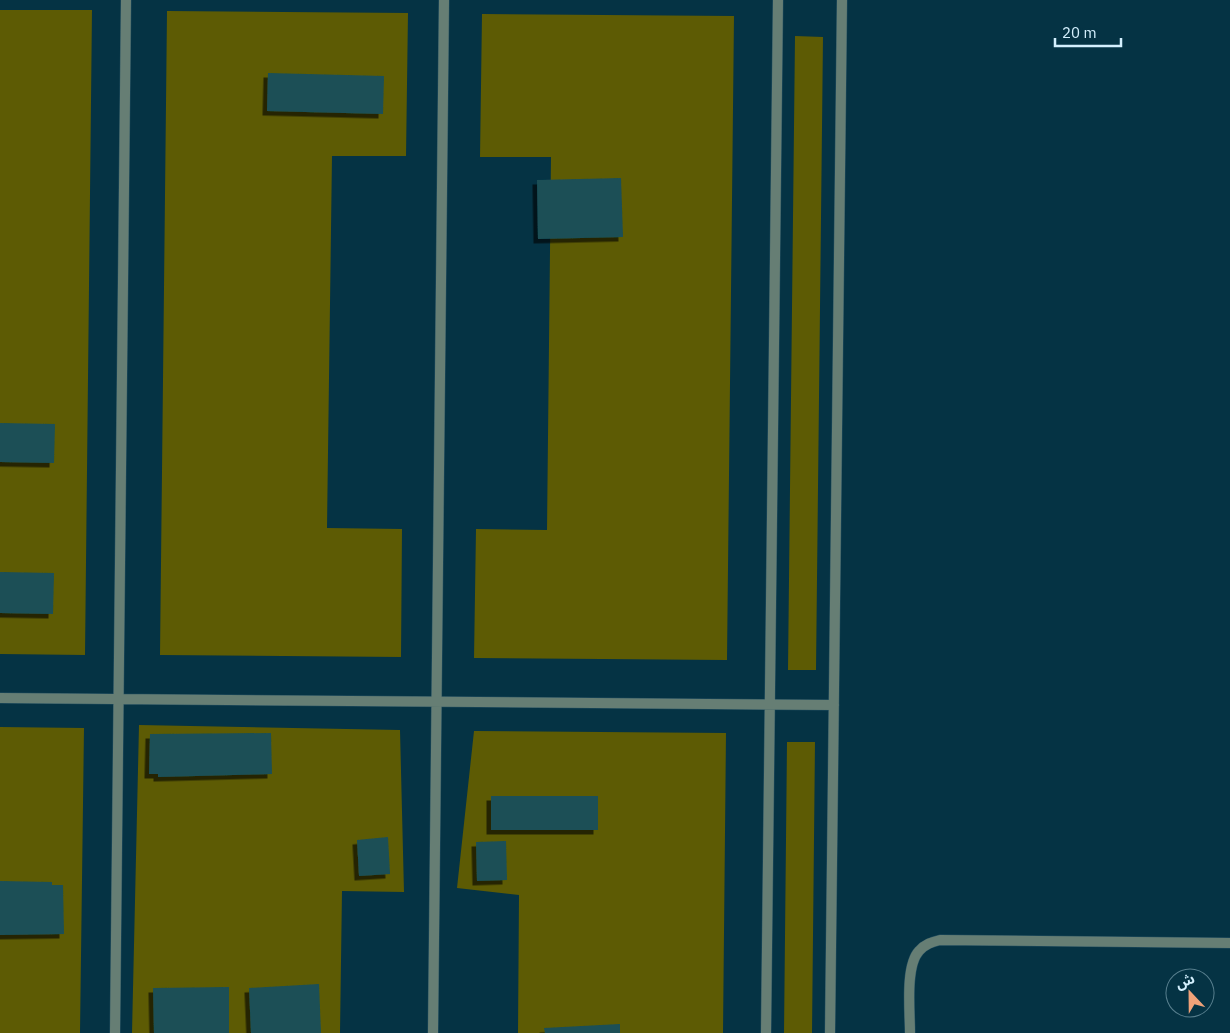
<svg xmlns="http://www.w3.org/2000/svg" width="1230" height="1033" viewBox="0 0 1230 1033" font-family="'IBM Plex Sans','Noto Sans Arabic',sans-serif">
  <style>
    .green { fill: #5d5b04 }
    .building { fill: #1b4f57; filter: url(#shadow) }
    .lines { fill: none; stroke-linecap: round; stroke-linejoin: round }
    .street-casing { stroke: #265162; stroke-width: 11 }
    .street { stroke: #667e74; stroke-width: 10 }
  </style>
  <defs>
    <filter id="shadow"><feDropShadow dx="-4.5" dy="4.5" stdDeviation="0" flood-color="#0009"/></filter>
  </defs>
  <rect width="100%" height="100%" fill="#053344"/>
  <path class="green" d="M0,10h92l-7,645 -85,-1z
    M167,11l241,2 -2,143h-74l-5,372 75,1 -1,128 -241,-2z
    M482,14l252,2 -7,644 -253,-2 2,-129 71,1 4,-373h-71z
    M795,36l28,1 -7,633h-28z
    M139,725l261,5 4,162 -62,-1 -2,142h-208z
    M0,727l84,1 -4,305h-80z
    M474,731l252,2 -3,300h-205l1,-138 -62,-7z
    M787,742h28l-3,291h-28z"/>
  <path class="building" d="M268,73l116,3 -1,38 -116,-3z
    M621,178l2,59 -85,2 -1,-59z
    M0,423l55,1 -1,39 -54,-1z
    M0,572l54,1 -1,41 -53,-1z
    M271,733l1,41 -114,3v-3h-9l1,-40z
    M491,796h107v34h-107z
    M388,837l2,37 -31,2 -2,-36z
    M506,841l1,39 -30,1 -1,-39z
    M0,881l52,1v3h11l1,49 -64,1z
    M319,984l2,49h-70l-2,-45z
    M229,987v46h-75l-1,-45z
    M620,1024v9h-75l-1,-5z"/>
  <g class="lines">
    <defs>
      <path id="street" d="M0,698l834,7
        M115,1033l11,-1033
        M433,1033l11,-1033
        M766,1033l12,-1033
        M830,1033l12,-1033
        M910,1033c0,-21 -5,-67 9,-82 6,-7 13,-9 21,-11l290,3"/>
    </defs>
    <use href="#street" class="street-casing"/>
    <use href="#street" class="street"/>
  </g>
  <g transform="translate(1190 993) rotate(338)"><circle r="24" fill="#053344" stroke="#587f8e"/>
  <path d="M0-4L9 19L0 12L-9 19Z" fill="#f0a279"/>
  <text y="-8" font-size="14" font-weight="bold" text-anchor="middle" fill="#d4f0fe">ش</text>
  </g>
  <path d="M1055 38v8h66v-8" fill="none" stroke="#d4f0fe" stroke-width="2.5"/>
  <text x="1062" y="38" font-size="15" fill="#d4f0fe" stroke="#053344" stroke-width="4" paint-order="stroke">20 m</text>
</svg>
